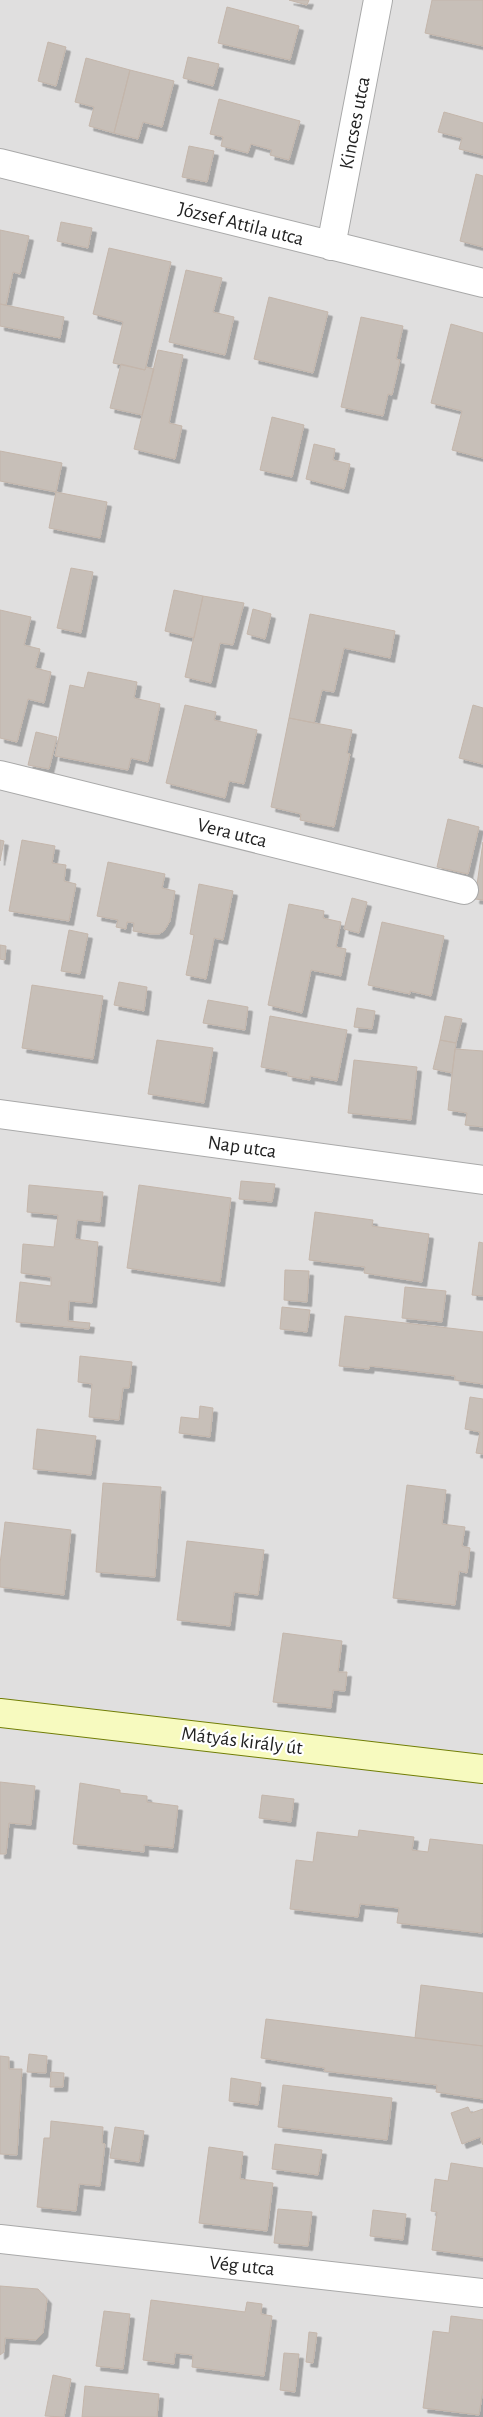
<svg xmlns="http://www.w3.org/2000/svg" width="483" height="2417" viewBox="0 0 483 2417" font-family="'Alegreya Sans',sans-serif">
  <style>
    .residential { fill: #e0dfdf }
    .building { fill: #c7bfb8; stroke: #c4b6ab; filter: url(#shadow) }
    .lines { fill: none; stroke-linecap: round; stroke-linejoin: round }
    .street-casing { stroke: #a9a9a9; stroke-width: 30 }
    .secondary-casing { stroke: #707d05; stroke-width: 30 }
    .street { stroke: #fff; stroke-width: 28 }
    .secondary { stroke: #f7fabf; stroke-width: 28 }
    .labels { text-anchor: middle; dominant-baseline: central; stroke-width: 4.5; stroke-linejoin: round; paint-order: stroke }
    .street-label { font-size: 20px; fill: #222; stroke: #fff }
  </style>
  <defs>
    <filter id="shadow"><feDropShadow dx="4.5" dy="4.5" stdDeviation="0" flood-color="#0004"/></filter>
  </defs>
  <rect width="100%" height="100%" fill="#f2efe9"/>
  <path class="residential" d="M0,0h483v2417h-483z"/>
  <path class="building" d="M289,0h20l-2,5z
    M432,0h51v46l-58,-13z
    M227,7l72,19 -9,34 -72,-17z
    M48,42l18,5 -10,39 -18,-5z
    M188,57l31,7 -6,22 -30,-8z
    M86,58l44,12 -16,63 -25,-7 5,-19 -19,-5z
    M130,70l44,11 -12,46 -19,-5 -5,17 -24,-6z
    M219,99l81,22 -11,39 -19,-5 2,-5 -21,-6 -3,9 -27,-7 2,-9 -13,-3z
    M444,112l39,11v32l-24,-6 3,-11 -24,-6z
    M189,146l25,5 -7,31 -25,-5z
    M476,174l7,2v71l-23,-6z
    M61,222l31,6 -4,20 -31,-7z
    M0,230l29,6 -9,38 -7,-2 -7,33 -6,-1z
    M109,248l62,14 -26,108 -32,-7 10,-41 -30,-8z
    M186,270l36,8 -9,34 21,5 -9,38 -56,-13z
    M269,297l59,15 -15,61 -59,-14z
    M0,304l64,13 -4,21 -60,-12z
    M361,317l42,9 -7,33 4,1 -8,35 -4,-1 -5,22 -42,-9z
    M451,324l32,9v125l-31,-8 10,-39 -31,-8z
    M158,350l25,5 -14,68 13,3 -7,33 -41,-10z
    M121,364l24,6 1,-3 8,2 -12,46 -32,-7z
    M272,417l32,8 -12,52 -32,-7z
    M314,444l21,5 -2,11 17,4 -6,25 -38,-10z
    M0,451l62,12 -6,29 -56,-11z
    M56,492l51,10 -7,36 -51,-10z
    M71,568l22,4 -12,61 -24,-5z
    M174,590l29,6 -9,42 -29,-7z
    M203,596l41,7 -11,42 -13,-2 -9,40 -26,-6z
    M253,609l18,5 -6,25 -18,-5z
    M0,610l31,7 -7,28 16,4 -5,19 16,4 -7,31 -16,-4 -11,43 -17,-4z
    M310,614l85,17 -5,27 -46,-10 -10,44 -12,-2 -8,33 -25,-5z
    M88,672l49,10 -3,16 26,6 -12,58 -17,-4 -3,12 -73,-14 15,-71 14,3z
    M185,705l31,7 -2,8 43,10 -13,54 -15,-3 -4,17 -59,-15z
    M473,705l10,3v56l-24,-6z
    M289,718l63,12 -5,23 3,1 -16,73 -34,-7 1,-6 -30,-7z
    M36,732l21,5 -8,32 -21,-4z
    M448,819l31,8 -11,47 -31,-7z
    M0,840l4,1 -4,20z
    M22,840l33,6 -3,17 14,2 -2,16 12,3 -7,37 -60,-10z
    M483,842v58l-8,-1z
    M108,862l57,12 -3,14 13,3 -5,30 -6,10 -5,3h-8l-18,-3 1,-8 -7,-1 -1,7 -10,-2 2,-7 -21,-4z
    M199,884l34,7 -10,49 -9,-2 -8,41 -20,-4 8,-40 -4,-1z
    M352,898l15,4 -8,31 -15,-4z
    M289,904l35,7 -1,7 18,4 -5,25 10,2 -5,27 -30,-6 -9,43 -34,-8z
    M382,922l62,14 -13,60 -21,-5v3l-42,-9z
    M69,930l19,4 -8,40 -19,-3z
    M0,945l6,1 -1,14 -5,-1z
    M119,982l28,5 -3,24 -30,-6z
    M32,985l71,11 -10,63 -71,-11z
    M208,1000l40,7 -3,23 -42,-7z
    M357,1008l18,3 -3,18 -18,-2z
    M270,1016l77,14 -10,51 -27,-5v4l-22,-4v-4l-27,-5z
    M445,1016l17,3 -6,24 -16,-3z
    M157,1040l56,8 -9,55 -56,-9z
    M440,1040l16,3 -4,30 -19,-4z
    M455,1049l28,2v76l-18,-2 2,-12 -19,-3z
    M354,1060l63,7 -6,53 -63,-7z
    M241,1181l34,3 -3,18 -33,-3z
    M29,1185l74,7 -3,30 -23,-2 -2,19 23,3 -6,61 -23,-2 -1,20 22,2 -1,6 -73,-7 4,-40 31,4v-9l-30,-4 2,-29 31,3 4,-32 -31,-3z
    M139,1185l92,13 -11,84 -93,-14z
    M315,1212l58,8 -1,6 57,8 -7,48 -58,-9 1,-6 -56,-7z
    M479,1242l4,1v53l-11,-1z
    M285,1270l24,1 -2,31 -23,-2z
    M405,1287l41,4 -4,31 -40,-4z
    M282,1307l28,3 -3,22 -27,-3z
    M345,1316l138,16v52l-28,-4v-4l-85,-10 -1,3 -30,-3z
    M80,1356l52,6 -3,26h-6l-4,32 -30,-3 3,-33 -14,-2z
    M470,1397l13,2v55l-7,-1 4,-21 -15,-3z
    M200,1406l13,2 -3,29 -31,-4 2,-16 18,2z
    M37,1429l59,7 -5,39 -58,-6z
    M103,1483l58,4 -6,90 -59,-5z
    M407,1485l39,5 -4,34 23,3 -3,19 8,2 -3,25 -8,-2 -4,34 -62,-7z
    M5,1522l66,8 -7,65 -64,-8v-23z
    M187,1541l77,9 -6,45 -24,-3 -4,34 -53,-6z
    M283,1633l59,8 -4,31h9l-2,19 -12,-1 -2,18 -58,-6z
    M0,1782l35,4 -4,39 -22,-2 -3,31h-6z
    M80,1783l40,7v3l27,3v6l31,4 -5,42 -29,-3v7l-71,-8z
    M262,1795l32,4 -3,23 -32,-4z
    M359,1830l55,7 -2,13 16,2 2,-13 53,6 -1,88 -85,-10 2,-15 -39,-4 -2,13 -68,-8 6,-49 17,2 4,-30 41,5z
    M421,1985l62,8v53l-68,-8z
    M266,2019l217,27v53l-47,-7 1,-7 -113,-14 1,-3 -64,-10z
    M29,2054l18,2 -1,17 -19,-1z
    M0,2056l9,1v12h13l-5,86 -17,-1z
    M51,2072l13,1 -1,14h-13z
    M231,2078l30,5 -3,22 -29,-4z
    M283,2085l109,13 -5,42 -109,-13z
    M468,2107l3,6 12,-4v36l-3,-8 -18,7 -11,-31z
    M51,2121l52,6 -1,16 3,1 -5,42 -21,-2 -3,27 -39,-4 7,-69h6z
    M115,2127l29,4 -5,31 -29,-4z
    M275,2144l47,6 -4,25 -46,-6z
    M209,2147l34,5 -3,27 33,4 -6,48 -68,-8z
    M451,2163l32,5v89l-51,-7 5,-38 -6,-1 4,-32 13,2z
    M278,2209l34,3 -4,34 -34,-3z
    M373,2210l33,4 -3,26 -33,-4z
    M0,2286l38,3 9,10 -4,34 -7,7 -31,-2 -1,14 -4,3z
    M151,2300l94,12 2,-10 15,2 -1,10 11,2 -8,60 -72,-9 1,-12 -18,-2 -1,11 -31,-4z
    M104,2311l26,3 -7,55 -27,-3z
    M451,2316l32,4v69l-4,26 -56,-7 10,-77 16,2z
    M309,2332l8,1 -4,30 -7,-1z
    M284,2353l15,1 -4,38 -15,-2z
    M53,2375l18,4 -7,38 -19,-1z
    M85,2386l74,8 -2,23h-75z"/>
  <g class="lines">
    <defs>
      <path id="street" d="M0,163l483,120
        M331,246l47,-246
        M0,775l464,115
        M0,1114l483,66
        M0,2239l483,54"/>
      <path id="secondary" d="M0,1713l483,56"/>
    </defs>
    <use href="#street" class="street-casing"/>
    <use href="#secondary" class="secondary-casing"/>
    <use href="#street" class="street"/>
    <use href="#secondary" class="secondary"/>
  </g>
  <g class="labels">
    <g class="street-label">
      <text transform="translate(355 123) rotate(-79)">Kincses utca</text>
      <text transform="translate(241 224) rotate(14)">József Attila utca</text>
      <text transform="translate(232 833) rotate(14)">Vera utca</text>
      <text transform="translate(242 1147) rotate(8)">Nap utca</text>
      <text transform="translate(242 1741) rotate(7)">Mátyás király út</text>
      <text transform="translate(242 2266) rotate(6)">Vég utca</text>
    </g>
  </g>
</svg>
